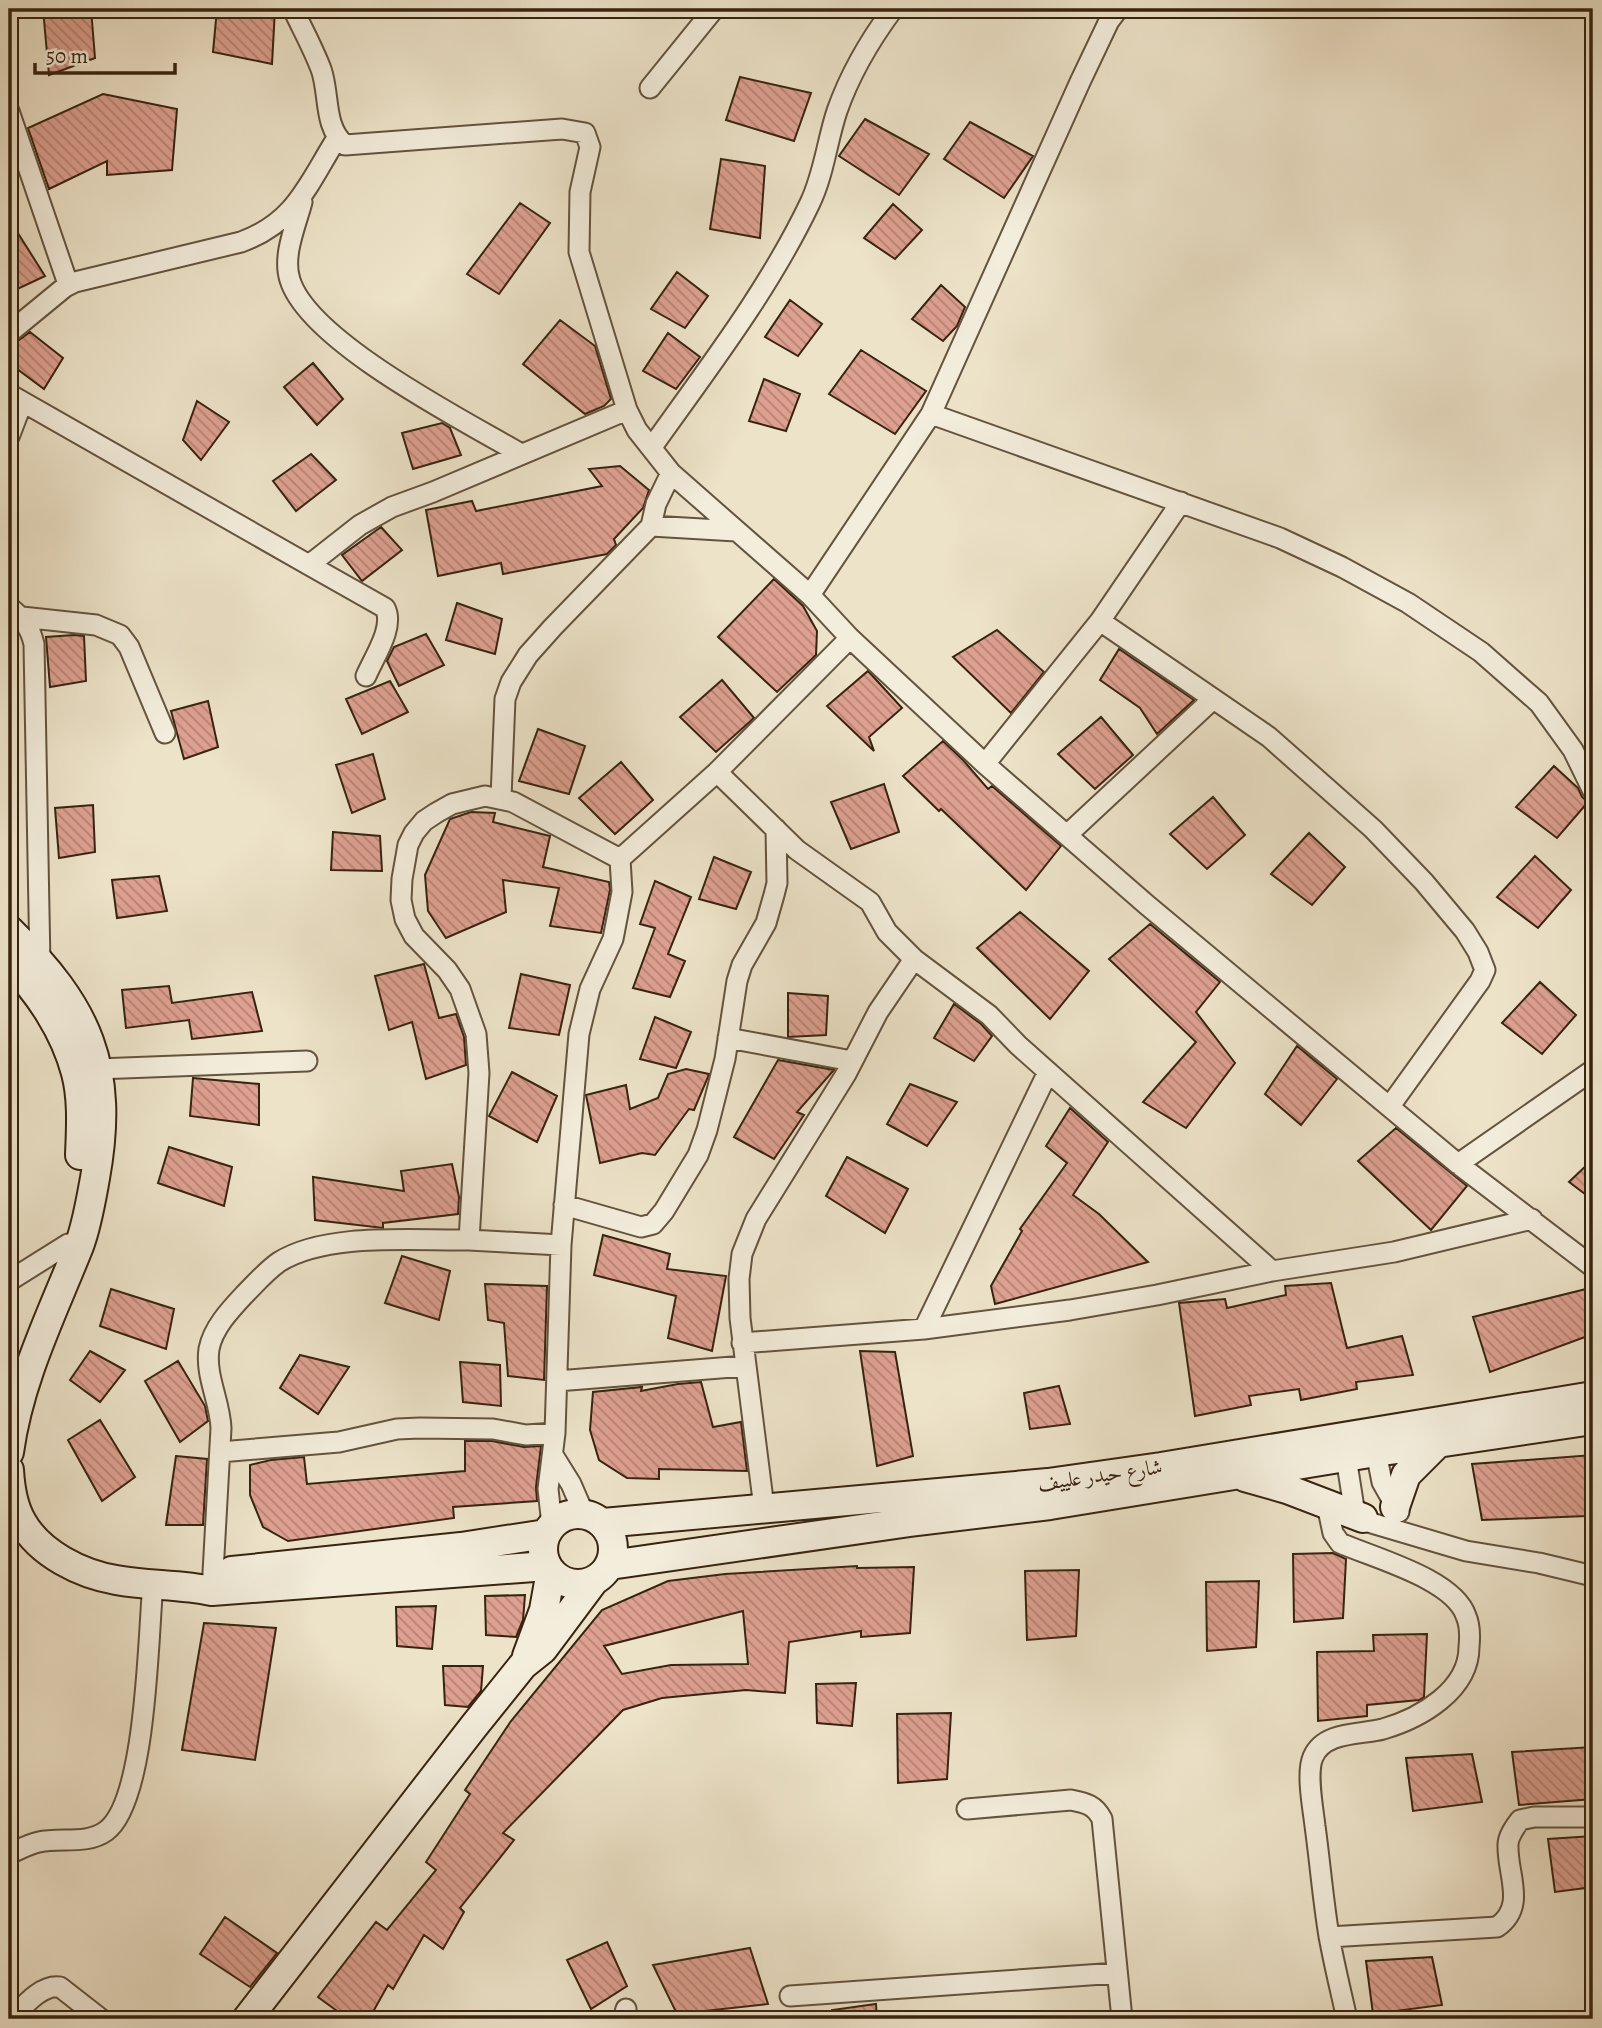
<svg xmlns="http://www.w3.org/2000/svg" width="1602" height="2028" viewBox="0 0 1602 2028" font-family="Alegreya,Amiri,serif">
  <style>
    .building { fill: url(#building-back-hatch); stroke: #37230f; stroke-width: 2; fill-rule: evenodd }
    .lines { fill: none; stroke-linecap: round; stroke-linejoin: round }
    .street-casing { stroke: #64533e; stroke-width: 23 }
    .secondary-casing { stroke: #37230f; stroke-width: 32 }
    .street { stroke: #f3eddc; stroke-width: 19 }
    .secondary { stroke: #f3eddc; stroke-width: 28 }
    .labels { text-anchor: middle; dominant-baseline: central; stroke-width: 5; stroke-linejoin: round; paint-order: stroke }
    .street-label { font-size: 21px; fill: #37230f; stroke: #f3eddc }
  </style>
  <defs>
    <pattern id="building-back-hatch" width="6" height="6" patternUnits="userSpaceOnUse" patternTransform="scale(1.75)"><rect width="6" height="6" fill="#dea091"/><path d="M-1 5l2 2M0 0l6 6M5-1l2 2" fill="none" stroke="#b58275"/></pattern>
  </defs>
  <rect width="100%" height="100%" fill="#ede3c9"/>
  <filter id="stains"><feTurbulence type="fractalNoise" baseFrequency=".00286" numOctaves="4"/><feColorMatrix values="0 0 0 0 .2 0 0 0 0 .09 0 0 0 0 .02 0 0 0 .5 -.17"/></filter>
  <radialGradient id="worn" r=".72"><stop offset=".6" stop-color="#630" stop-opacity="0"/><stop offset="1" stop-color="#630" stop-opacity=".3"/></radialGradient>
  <path class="building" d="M43,9h48l4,49 -46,17z
    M217,9h58l-3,55 -59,-12z
    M740,77l71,16 -17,48 -68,-21z
    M103,94l74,15 -5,61 -65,5v-14l-58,28 -21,-61z
    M865,119l64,35 -30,41 -60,-39z
    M970,122l63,34 -29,42 -60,-39z
    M721,159l44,7 -5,72 -50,-9z
    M520,203l30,20 -51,71 -32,-20z
    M893,204l29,26 -27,29 -31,-21z
    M9,219l36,57 -36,17z
    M677,272l31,24 -23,32 -34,-19z
    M941,285l24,22 -8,19 -14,15 -31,-22z
    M790,300l32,24 -24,32 -33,-19z
    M560,320l35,26 16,53 -7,7 -19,8 -62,-50z
    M30,332l33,26 -19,31 -35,-26v-11l6,-9z
    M668,333l32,24 -24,32 -33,-18z
    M861,350l65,41 -31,43 -66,-40z
    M313,363l30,36 -26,26 -33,-38z
    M764,379l36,15 -14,37 -37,-10z
    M197,401l32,21 -28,38 -18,-20z
    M442,423l8,5 11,27 -48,14 -11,-36z
    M311,454l25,26 -40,31 -23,-30z
    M620,466l29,24 -6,18 -29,31 2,6 -9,9 -104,20 -2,-11 -63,13 -12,-66 46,-9 4,10 126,-25 -13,-17z
    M381,527l21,23 -40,31 -20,-26z
    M774,579l29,27 14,25 -1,24 -39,37 -59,-55z
    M457,603l45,16 -7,35 -49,-14z
    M997,630l47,42 -33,41 -58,-56z
    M426,634l18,31 -45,21 -12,-25 7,-14z
    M74,635l10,1 2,45 -36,6 -4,-50z
    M1119,649l75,51 -37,34 -17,-26 -40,-28z
    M868,671l34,37 -33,29 5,14 -47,-45z
    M722,680l32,38 -38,34 -36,-35z
    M390,681l18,31 -46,22 -16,-35z
    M208,701l10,46 -34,12 -13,-48z
    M1101,717l32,38 -38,34 -37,-35z
    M538,729l47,17 -16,48 -50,-13z
    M943,741l20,19 25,29 4,-3 69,60 -35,44 -85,-81 -2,2 -36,-35z
    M373,754l12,45 -33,14 -16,-48z
    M621,762l32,38 -38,34 -36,-36z
    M1554,766l24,22 4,9 6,5 -31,36 -41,-31z
    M884,784l15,48 -48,17 -20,-47z
    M1213,797l32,38 -38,34 -37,-35z
    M93,805l2,47 -36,6 -4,-50z
    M471,812l24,1 -2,9 57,14 -7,31 66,15 1,8 -9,43 -51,-7 9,-38 -56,-8 3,32 -60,26 -18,-27 -3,-36 25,-56z
    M333,832l47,4 2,35 -51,-1z
    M1309,833l36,34 -33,38 -41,-31z
    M1535,856l36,34 -33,38 -41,-31z
    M714,857l37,15 -15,37 -37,-10z
    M159,876l8,35 -50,7 -5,-38z
    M655,881l36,16 -23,57 17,7 -15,36 -37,-9 22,-60 -15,-4z
    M1020,912l69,59 -39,48 -73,-71z
    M1150,924l70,58 -24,30 39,51 -49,65 -43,-26 53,-60 -87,-83z
    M424,964l15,54 17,-4 8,23 2,28 -40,14 -14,-57 -23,8 -14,-54z
    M521,974l49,11 -11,50 -50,-7z
    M1540,982l36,33 -34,39 -40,-31z
    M169,986l3,17 80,-11 10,39 -70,8 -3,-19 -63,8 -4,-38z
    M788,993l40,3 -2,39 -38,2z
    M954,1004l27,20 11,12 -18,25 -40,-23z
    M655,1017l36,15 -15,36 -36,-9z
    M1297,1046l40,33 -36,46 -36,-31z
    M778,1060l56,10 -37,42 7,3 -30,44 -40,-22z
    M686,1069l23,5 -1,3 -14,33 -5,-1 -34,46 -13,-2 -42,10 -14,-68 40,-10 4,24 28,-11 10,-24z
    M512,1072l45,24 -20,46 -48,-26z
    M193,1078l66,6v41l-69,-9z
    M910,1084l47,18 -30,44 -40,-22z
    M1070,1108l38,34 -35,53 26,19 49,48 -153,42 -4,-18 31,-55 -2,-2 47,-66 -21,-17z
    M1396,1128l71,58 -36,44 -73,-69z
    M169,1147l63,20 -8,39 -66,-23z
    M847,1157l61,32 -23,44 -59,-37z
    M1593,1159v41l-24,-18z
    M452,1164l7,33 -1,17 -75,9v5l-68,-8 -2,-43 91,14 -3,-20z
    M603,1235l67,19 -3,15 59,7 -14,75 -44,-13 8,-42 -82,-21z
    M402,1256l48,15 -11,49 -54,-17z
    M1331,1283l16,65 55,-12 11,39 -57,7 1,7 -56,11 -2,-11 -50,7 2,9 -56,11 -16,-113 46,-4 2,9 59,-13 -1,-9z
    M485,1284l62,2 -3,94 -36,-4 -4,-53 -16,-3z
    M111,1289l63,20 -8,40 -66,-23z
    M1586,1289l7,45 -103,38 -17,-55z
    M90,1351l35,19 -25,32 -30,-22z
    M860,1351l35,1 18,104 -36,10z
    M300,1355l49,12 -31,47 -38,-26z
    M178,1361l27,45 3,15 -28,21 -35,-61z
    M460,1362l40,3 1,41 -38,-4z
    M701,1382l12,45 28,-5 6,49 -88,-2v10l-32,-1 -28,-18 -9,-30 3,-38 49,-5 -1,4 37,-7z
    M1059,1386l11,38 -40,5 -6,-36z
    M100,1420l35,57 -33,24 -34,-61z
    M465,1441h27l32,6 17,-1 -5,41 1,14 -84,6 1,11 -166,23 -25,-14 -13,-32v-30l21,-5 33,-3 3,27 158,-13z
    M1593,1455v54h-8l1,7 -104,4 -10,-56z
    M176,1456l31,3 -4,66h-37z
    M1333,1553l13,6 -3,59 -49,4 -1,-68z
    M857,1566v2l57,-1 -4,66 -49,4v-6l-72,11 -4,51 -39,-3 -84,8 -39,12 -120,123 11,7 -54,68 4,4 -21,37 -19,-14 -31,54 -5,-4 -19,34h-21l-30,-22 58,-75 11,8 49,-60 -10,-8 44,-68 -5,-4 46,-69 91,-111 66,-29 57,-7zM743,1611l5,53 -77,1 -49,9 -18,-28z
    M1079,1570l-3,66 -49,4 -2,-69z
    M1259,1581l-3,66 -49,4 -1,-69z
    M525,1595l-2,25 -7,17 -30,-2 -1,-39z
    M436,1606l-4,43 -35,-3 -1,-39z
    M204,1623l72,5 -21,132 -73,-10z
    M1427,1634l-3,63 -5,3 -52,5v11l-49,5 -1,-69 57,-1 -1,-16z
    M443,1666h40l-2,25 -13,16 -23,-2z
    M856,1683l-4,43 -35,-3 -1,-39z
    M951,1713l-4,66 -49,4 -1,-69z
    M1593,1747v52l-74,6 -7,-53z
    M1472,1754l10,48 -69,9 -7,-53z
    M1593,1836v51l-38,5 -7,-53z
    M225,1917l52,36 -27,34 -50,-33z
    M607,1942l20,44 -36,23 -24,-49z
    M750,1948l18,56 -91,10 -24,-49z
    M1432,1957l10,48 -69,9 -7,-53z
    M876,2004l1,15h-45v-9z"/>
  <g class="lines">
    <defs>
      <path id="street" d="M293,9c9,19 20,39 28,60 9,25 2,57 24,76l217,-16 23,4 5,14 -10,45 -1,60 48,158 10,20 34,43 139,122 40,43 135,126 162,141 311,259 135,103
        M650,88l64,-79
        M9,111l59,173
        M302,202c-6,23 -20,54 -12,78 19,62 175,141 231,174
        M9,333l56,-46 10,-5 166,-40c55,-20 67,-58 96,-104
        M9,394l300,171 51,-40 32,-18 41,-15 194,-82
        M931,414l349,124 62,29 66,36 73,49 58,51 34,47 20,41
        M9,437l13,-34
        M652,447c56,-79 116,-156 158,-244 14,-29 17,-62 27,-92 13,-37 33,-71 56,-102
        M651,526l85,5
        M309,565l76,43c10,19 -11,49 -19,68
        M810,595l121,-181 149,-332 29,-61 9,-12
        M9,607c14,11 21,20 25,37l6,320
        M22,617l74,8 24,10 9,12 36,86
        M1100,621l169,116 104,92 51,53 41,49 13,21 7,18 -5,11 -90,125
        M985,764l115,-143 81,-119
        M717,772l80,78 73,52 17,30 27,27 -36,53 -32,62 -90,145 -14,35 -3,25 1,39 24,190
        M501,798l4,-99 6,-17 17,-27 25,-28 98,-101 5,-22 15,-31
        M1067,835l146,-136
        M620,859l97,-87 133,-134
        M914,959l75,56 29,30 254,226
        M728,1038l124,23
        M97,1069l210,-8
        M1458,1164l135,-94
        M564,1205l77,22 12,-3 11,-13 34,-56 9,-25 18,-71 12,-78 5,-16 24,-42 8,-28 3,-12 -1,-54
        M561,1245l-92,-5 10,-167 -3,-39 -16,-45 -13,-19 -33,-34 -9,-17 -4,-19 1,-21 6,-34 6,-12 10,-12 12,-8 16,-9 33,-8 28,6 107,57
        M9,1281l59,-37 11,1
        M924,1329l124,-257
        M742,1343l182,-14 146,-19 87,-15 115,-24 122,-19 138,-33
        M557,1381l188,-15
        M220,1452l119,-10 58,-13 23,-1 73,1 33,6 29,-2
        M1376,1452l6,30 17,30
        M553,1455l18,29 13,30
        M1346,1457l8,51 14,14 98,29 73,12 54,13
        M1327,1505l6,28 7,10c34,15 114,36 126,73 4,9 4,21 3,31 0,43 -48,71 -86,82 -23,6 -59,2 -70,28 -7,16 0,51 2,69 5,36 8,74 14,110 5,28 12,56 18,83
        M552,1525l-4,-36 7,-56 6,-188 18,-211 11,-45 23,-50 9,-47 -2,-33
        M212,1591l9,-163c-1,-27 -16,-52 -12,-79 4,-21 21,-39 35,-54 11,-11 22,-24 35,-33 48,-30 134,-21 190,-22
        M967,1809l104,-9c15,3 24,5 31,19l20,200
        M9,1854c9,-4 20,-10 30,-12 21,-5 48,3 67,-11 41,-30 42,-196 47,-248
        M1329,1937l168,-10c30,-21 10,-52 11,-82 0,-9 7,-18 12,-25l14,-3h59
        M790,1996l327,-23
        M11,2019c12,-12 30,-35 49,-32l41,32
        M623,2019l3,-10"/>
      <path id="secondary" d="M9,930c79,77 106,137 86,248 -4,22 -8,47 -16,68 -27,68 -60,133 -70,206
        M9,962c30,30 56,69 67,111 7,26 5,56 4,82
        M9,1470c1,17 4,37 13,52 18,32 59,52 94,58 32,6 64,4 96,11l335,-25
        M1245,1477l42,12 76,29
        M1395,1507l11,-32 33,-33
        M543 1549a35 35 0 1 1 70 0a35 35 0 1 1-70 0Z
        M603,1523l445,-40 113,-16 432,-71
        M610,1565l300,-43 140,-17 326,-53 217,-32
        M232,1571l229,-24 85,-13
        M527,1656l17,-46 7,-39
        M247,2019l227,-293 49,-61 20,-16 50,-67"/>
    </defs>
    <use href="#street" class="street-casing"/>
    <use href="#secondary" class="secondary-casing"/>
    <use href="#street" class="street"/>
    <use href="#secondary" class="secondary"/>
  </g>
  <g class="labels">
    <g class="street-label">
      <text transform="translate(1100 1475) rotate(-8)">شارع حيدر علييف</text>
    </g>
  </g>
  <rect width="1602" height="2028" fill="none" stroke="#ede3c9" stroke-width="35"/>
  <rect x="10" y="10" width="1581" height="2007" fill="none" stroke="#37230f" stroke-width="3.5"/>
  <rect x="18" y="18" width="1567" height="1993" fill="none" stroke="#37230f" stroke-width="2"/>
  <path d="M35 63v10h140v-10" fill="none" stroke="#37230f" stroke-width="3.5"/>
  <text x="46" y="63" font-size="21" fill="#37230f" stroke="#f3eddc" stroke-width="5" paint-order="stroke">50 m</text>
  <rect width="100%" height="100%" filter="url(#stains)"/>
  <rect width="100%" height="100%" fill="url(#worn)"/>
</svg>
